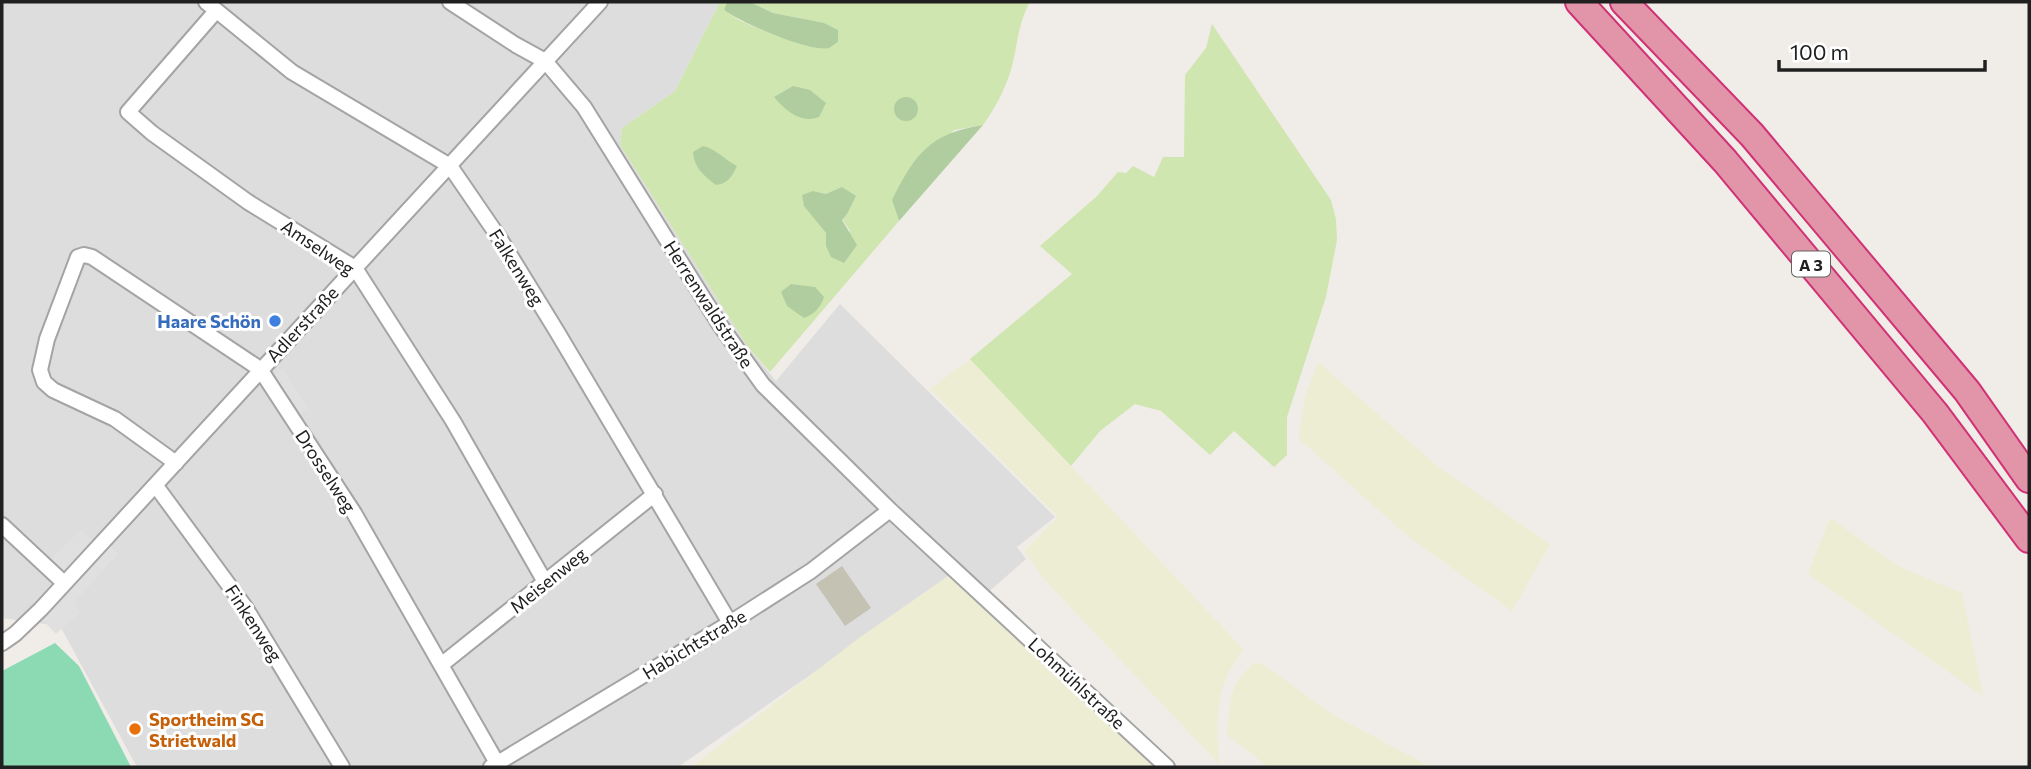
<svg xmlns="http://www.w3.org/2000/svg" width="2031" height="769" viewBox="0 0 2031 769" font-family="Commissioner,sans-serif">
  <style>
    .residential { fill: #dedddd }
    .construction { fill: #c4c3b3 }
    .farmland { fill: #ededd4 }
    .grass { fill: #d0e6b1; fill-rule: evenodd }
    .forest { fill: #b0cd9f }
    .pitch { fill: #8bdab4 }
    .parking { fill: #e0e0e0 }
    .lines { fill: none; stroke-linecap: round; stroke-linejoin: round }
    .street-casing { stroke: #a4a4a4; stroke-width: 18 }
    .highway-casing { stroke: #d03276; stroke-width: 30 }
    .street { stroke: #fff; stroke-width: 14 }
    .highway { stroke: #e294a9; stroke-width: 26 }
    .shop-dot { fill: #3f7fe0; stroke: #fff; stroke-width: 2.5 }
    .food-dot { fill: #e8710a; stroke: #fff; stroke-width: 2.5 }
    .labels { text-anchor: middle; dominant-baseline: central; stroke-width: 6; stroke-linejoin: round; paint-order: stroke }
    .shield { fill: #fff; stroke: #636363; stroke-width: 2 }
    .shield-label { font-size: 16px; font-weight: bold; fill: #202020 }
    .street-label { font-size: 18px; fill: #202020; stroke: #fff }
    .shop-label { font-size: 18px; font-weight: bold; fill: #366cbe; stroke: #fff; text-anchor: end }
    .food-label { font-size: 18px; font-weight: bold; fill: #c56008; stroke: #fff; text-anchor: start }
  </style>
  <rect width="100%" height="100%" fill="#f0ece7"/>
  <path class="residential" d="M2,2h718l-45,89 -53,37 -2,17 128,202 28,34 64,-77 215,213 -38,30 9,12 -50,44 -25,-26 -273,190h-541l-77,-141 -58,-8z"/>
  <path class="construction" d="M842,566l29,42 -26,18 -29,-42z"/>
  <path class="farmland" d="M970,359l273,290 -15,25 -8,21 -3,31 2,38 -176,-186 -19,-27 34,-34 -128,-128z
    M1318,362l119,104 113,78 -38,67 -103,-74 -110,-98 5,-39z
    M1830,518l68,48 64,27 21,103 -175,-122z
    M951,574l208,193h-468l168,-129z
    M1261,663l74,53 96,51h-162l-42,-32 4,-39 6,-15 15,-17z"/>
  <path class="grass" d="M720,2h7l-3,8c18,14 38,20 60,27l14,-19 -25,-5 -23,-11h280c-14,25 -12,48 -21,74 -6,17 -15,34 -26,49l-29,5 -62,70 7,21 -129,151 -22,-25 -128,-202 2,-17 53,-37zM813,191l13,3 24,37 -24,15v-13l-10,-13z
    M1212,24l119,176 5,19 1,21 -11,57 -39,120v38l-13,12 -40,-36 -24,24 -49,-44 -26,-7 -35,27 -29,35 -101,-107 102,-85 -32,-28 57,-50 21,-24 8,1 7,-7 21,11 9,-20h21l1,-82 21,-27z"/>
  <path class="forest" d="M727,2h23l23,11 51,10 14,7v12c-2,1 -7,5 -9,6 -19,5 -89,-26 -105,-38z
    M793,86l17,4 16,13 -7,14c-18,7 -33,-6 -45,-20z
    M894 109a12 12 0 1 1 24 0a12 12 0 1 1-24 0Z
    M983,125l-84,96 -7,-21c23,-46 38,-67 91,-75z
    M703,146c12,2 22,14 34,20 -5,11 -10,18 -21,19 -12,-9 -22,-17 -23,-33z
    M842,187l14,9 -9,18 -5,6 15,25 -13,18 -13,-6 -5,-11v-13l-22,-27 -2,-11 11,-4 13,3z
    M791,284l24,3 9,10c-4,12 -10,17 -20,21l-17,-12 -6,-14z"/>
  <path class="pitch" d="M55,643l24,23 52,101h-129v-96z"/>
  <path class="parking" d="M283,369l25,39 -9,6 -25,-39z
    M81,530l22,20 6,-5 9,8 -44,50 7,9 -25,22 -14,-15 33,-37 -25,-23z"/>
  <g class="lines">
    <defs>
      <path id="street" d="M206,2l86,70 158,94 50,73 56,91 174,293
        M450,2l66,43 29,16 39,46 136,218 43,60 127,125 277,257
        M216,11l-88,101 24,21 96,69 107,66 98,153 92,161
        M176,463l-61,-44 -62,-29 -9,-8 -4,-12 7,-31 31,-82 6,-2 8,2 168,112 94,144 143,250
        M156,486l89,121 97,160
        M2,525l62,58
        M2,643l13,-9 26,-25 559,-607
        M441,665l214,-171
        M491,767l239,-144 81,-52 79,-61"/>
      <path id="highway" d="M1579,2l146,159 210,252 94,126
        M1624,2l128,133 215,256 62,88"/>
    </defs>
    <use href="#street" class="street-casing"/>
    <use href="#highway" class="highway-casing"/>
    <use href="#street" class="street"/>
    <use href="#highway" class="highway"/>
  </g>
  <circle class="shop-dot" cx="275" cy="321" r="7"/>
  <circle class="food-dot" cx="135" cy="729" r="7"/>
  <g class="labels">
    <rect class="shield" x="1792" y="251.5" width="38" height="25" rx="5"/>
    <g class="shield-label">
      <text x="1811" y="264">A 3</text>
    </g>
    <g class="street-label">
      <text transform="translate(318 247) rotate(34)">Amselweg</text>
      <text transform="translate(517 267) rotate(58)">Falkenweg</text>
      <text transform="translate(709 304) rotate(57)">Herrenwaldstraße</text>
      <text transform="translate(302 324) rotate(-47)">Adlerstraße</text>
      <text transform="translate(326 471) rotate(57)">Drosselweg</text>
      <text transform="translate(548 580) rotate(-39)">Meisenweg</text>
      <text transform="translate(254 623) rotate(57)">Finkenweg</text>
      <text transform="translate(694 644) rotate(-31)">Habichtstraße</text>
      <text transform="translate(1077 683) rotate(43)">Lohmühlstraße</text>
    </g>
    <g class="shop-label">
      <text x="261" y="321">Haare Schön</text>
    </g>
    <g class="food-label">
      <text x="149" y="719">Sportheim SG<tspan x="149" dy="21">Strietwald</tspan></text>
    </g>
  </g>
  <rect width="2031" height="769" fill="none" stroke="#202020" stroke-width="7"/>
  <path d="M1779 60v10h206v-10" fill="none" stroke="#202020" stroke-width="3.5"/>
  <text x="1790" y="60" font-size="21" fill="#202020" stroke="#ffffff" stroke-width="5" paint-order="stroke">100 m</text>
</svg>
